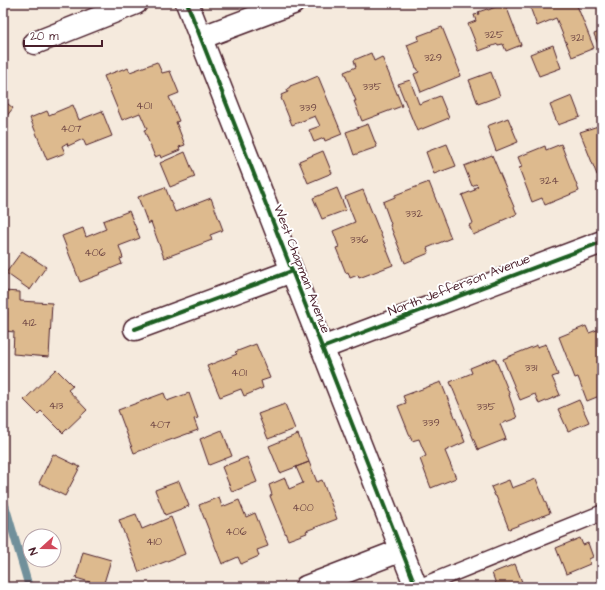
<svg xmlns="http://www.w3.org/2000/svg" width="605" height="590" viewBox="0 0 605 590" font-family="'Architects Daughter',sans-serif">
  <style>
    .lines { fill: none; stroke-linecap: round; stroke-linejoin: round }
    .stream { stroke: #71909b; stroke-width: 8 }
    .building { fill: #ddba8e; stroke: #4a1f2b }
    .lane-casing { stroke: #4a1f2b; stroke-width: 18 }
    .street-casing { stroke: #4a1f2b; stroke-width: 25 }
    .secondary-casing { stroke: #4a1f2b; stroke-width: 25 }
    .lane { stroke: #fff; stroke-width: 15 }
    .street { stroke: #fff; stroke-width: 22 }
    .secondary { stroke: #fff; stroke-width: 22 }
    .cycleway-casing { stroke: #fff; stroke-width: 6 }
    .cycleway { stroke: #1b5e20; stroke-width: 4 }
    .labels { text-anchor: middle; dominant-baseline: central; stroke-width: 4; stroke-linejoin: round; paint-order: stroke }
    .number-label { font-size: 11px; fill: #6f4644 }
    .street-label { font-size: 13px; fill: #4a1f2b; stroke: #fff }
  </style>
  <rect width="100%" height="100%" fill="#f5eadd"/>
  <filter id="ink" filterUnits="userSpaceOnUse"><feTurbulence type="fractalNoise" baseFrequency=".025" numOctaves="2"/><feDisplacementMap in="SourceGraphic" scale="8" xChannelSelector="R" yChannelSelector="G"/><feConvolveMatrix kernelMatrix="1 2 1 2 8 2 1 2 1" color-interpolation-filters="sRGB"/></filter>
  <g filter="url(#ink)">
    <g class="lines">
      <path class="stream" d="M3,498l26,89"/>
    </g>
    <path class="building" d="M505,3l16,42 -15,6 -3,-7 -5,1v-1l-19,7 -11,-27 8,-3 -2,-6 5,-1 -1,-2 9,-3 1,1z
      M533,3h43l18,45 -22,9 -16,-39 -19,8 -7,-19 4,-2z
      M442,27l18,45h-1l1,4 -39,16 -7,-18 5,-2 -2,-4h-1l-9,-23 12,-5 -1,-4z
      M602,31v24l-8,-21z
      M553,45l8,23 -22,8 -9,-22z
      M371,53l3,8 8,-4 20,49 -40,15 -8,-20h2l-12,-29 12,-5 -2,-7z
      M157,62l5,11 8,-2 9,22 -10,4 10,24 -3,1 9,23 -6,2 1,3 -19,8 -1,-3 -5,2 -11,-27 3,-1 -7,-16 -18,7 -18,-44 19,-7 1,1 4,-2 2,4z
      M491,72l9,24 -22,8 -9,-24z
      M318,76l24,58 -17,7 -1,-3 -10,4 -5,-12 11,-4 -5,-10 -23,9 -11,-27 1,-1 -1,-2 7,-3 -1,-3 3,-2v-1l13,-5 1,1z
      M410,80l9,24 21,-8 9,22 -32,13 -19,-47z
      M572,96l8,21 -22,8 -8,-20z
      M3,100l10,8 -10,13z
      M73,105l6,15 23,-9 10,25 -26,10 -3,-7 -15,7 -1,-3 -5,3 3,7 -18,7 -17,-42 17,-7 2,4z
      M508,118l10,24 -22,9 -9,-25z
      M368,124l9,23 -23,8 -8,-23z
      M598,126l3,7 1,-1v42l-5,1 -17,-43z
      M447,144l9,22 -22,8 -8,-22z
      M561,144l18,47 -34,14 -3,-7 -10,4 -13,-34 3,-1 -4,-10 27,-11 1,4z
      M323,151l9,22 -24,10 -9,-22z
      M185,152l10,25 -25,10 -10,-24z
      M492,155l25,59 -16,7v2l-28,12 -4,-10 4,-2 -11,-28 13,-5 -1,-2 4,-2 -2,-2 -4,2 -8,-20z
      M429,182l22,56 -24,10 2,5 -24,10 -15,-38 1,-1 -8,-22 12,-5v-2z
      M165,187l10,25 36,-14 12,32 -13,5 2,5 -48,18 -13,-36 -3,2 -10,-27z
      M337,188l9,22 -24,9 -9,-21z
      M363,190l30,75 -34,13 -1,-3 -8,3 -2,-6 -2,1 -10,-25 3,-1 -6,-16 22,-9 -10,-25z
      M129,211l11,27 -21,8 4,12 -3,1 2,5 -22,9 1,1 -21,8 -18,-46 21,-8 3,9 20,-8 -3,-8z
      M22,251l24,16 -16,23 -24,-17z
      M3,291l17,1v9l32,2 -3,54 -36,-3 1,-22 -8,-1 1,-19h-4z
      M586,326l3,7 13,-5v32l-5,3 5,13v19l-15,6 -9,-24 -3,1 -16,-41z
      M256,344l14,34 -9,3 2,7 -19,8 -3,-7 -21,8 -13,-31 30,-12 -2,-2z
      M546,344l12,31 -6,2 8,18 -21,9 -4,-10 -15,6 -17,-41 34,-14v2z
      M495,358l15,37h-1l8,23 -17,6 6,15 -28,11 -28,-68 22,-9 -2,-5z
      M56,369l17,17 -5,4 19,20 -24,23 -22,-22 -3,3 -14,-14z
      M441,382l24,60 -20,9 11,27 -25,10 -11,-29 6,-3 -7,-17 -7,2 -14,-35 8,-3 -3,-7z
      M164,393l3,8 22,-8 9,25 -4,1 4,11 -64,23 -16,-43z
      M579,400l10,22 -21,9 -10,-22z
      M285,404l10,25 -27,10 -10,-25z
      M222,430l10,26 -23,9 -9,-26z
      M298,434l11,28 -29,11 -11,-27z
      M53,454l27,13 -15,29 -26,-13z
      M247,457l10,25 -25,10 -10,-25z
      M309,462l8,20 5,-2 15,39 -31,12 1,2 -19,7 -18,-44 2,-1 -3,-10 16,-7 4,11 14,-6 -7,-16z
      M536,479l14,34 -41,16 -13,-33h-1l-4,-9 18,-7 3,8z
      M179,481l10,25 -24,9 -10,-25z
      M219,497l3,10 17,-7 7,17 9,-4 13,33 -11,4 2,6 -18,8 -3,-7 -16,7 -23,-59z
      M136,514l6,15 29,-12 14,37 -46,18 -20,-52z
      M580,538l3,7 5,-2 5,14 -4,2 1,5 -24,10 -10,-26z
      M83,552l28,8 -8,26 -27,-8z
      M515,564l9,23h-27l-5,-14z"/>
    <g class="lines">
      <defs>
        <path id="lane" d="M419,587l183,-74"/>
        <path id="street" d="M200,38l93,-35
          M35,43l101,-40
          M135,329l157,-58
          M322,348l280,-106
          M306,587l96,-37"/>
        <path id="secondary" d="M187,3l229,584"/>
      </defs>
      <use href="#lane" class="lane-casing"/>
      <use href="#street" class="street-casing"/>
      <use href="#secondary" class="secondary-casing"/>
      <use href="#lane" class="lane"/>
      <use href="#street" class="street"/>
      <use href="#secondary" class="secondary"/>
      <defs>
        <path id="cycleway" d="M187,3l229,584
          M135,329l157,-58
          M322,348l280,-106"/>
      </defs>
      <use href="#cycleway" class="cycleway-casing"/>
      <use href="#cycleway" class="cycleway"/>
    </g>
  </g>
  <g class="labels">
    <g class="number-label">
      <text x="494" y="34">325</text>
      <text x="577" y="37">321</text>
      <text x="433" y="57">329</text>
      <text x="372" y="86">335</text>
      <text x="144" y="105">401</text>
      <text x="308" y="107">339</text>
      <text x="71" y="128">407</text>
      <text x="549" y="180">324</text>
      <text x="414" y="213">332</text>
      <text x="359" y="239">336</text>
      <text x="95" y="252">406</text>
      <text x="29" y="322">412</text>
      <text x="531" y="367">331</text>
      <text x="239" y="372">401</text>
      <text x="56" y="405">413</text>
      <text x="486" y="406">335</text>
      <text x="431" y="422">339</text>
      <text x="160" y="424">407</text>
      <text x="303" y="507">400</text>
      <text x="236" y="531">406</text>
      <text x="154" y="541">410</text>
    </g>
    <g class="street-label">
      <text transform="translate(302 269) rotate(69)">West Chapman Avenue</text>
      <text transform="translate(459 285) rotate(-21)">North Jefferson Avenue</text>
    </g>
  </g>
  <rect width="605" height="590" fill="none" stroke="#fff" stroke-width="16"/>
  <rect x="8" y="8" width="589" height="574" fill="none" stroke="#4a1f2b" stroke-width="1.5" filter="url(#ink)"/>
  <g transform="translate(42 548) rotate(249)"><circle r="19" fill="#ffffff" stroke="#b7a5aa"/>
  <path d="M0-3L7 15L0 10L-7 15Z" fill="#d1495b"/>
  <text y="-6" font-size="11" font-weight="bold" text-anchor="middle" fill="#4a1f2b">N</text>
  </g>
  <path d="M24 40v6h78v-6" fill="none" stroke="#4a1f2b" stroke-width="2"/>
  <text x="30" y="40" font-size="12" fill="#4a1f2b" stroke="#ffffff" stroke-width="3" paint-order="stroke">20 m</text>
</svg>
